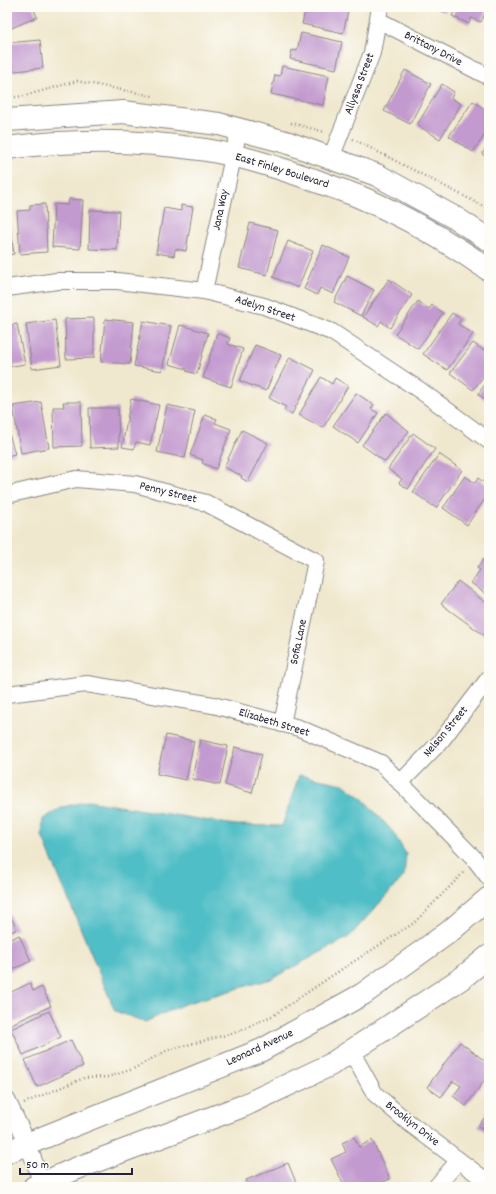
<svg xmlns="http://www.w3.org/2000/svg" width="496" height="1194" viewBox="0 0 496 1194" font-family="Dekko,sans-serif">
  <style>
    .water { fill: #50bec6; stroke: #397080 }
    .building { fill: #c29acf }
    .lines { fill: none; stroke-linecap: round; stroke-linejoin: round }
    .street-casing { stroke: #898584; stroke-width: 18 }
    .secondary-casing { stroke: #898584; stroke-width: 24 }
    .path { stroke: #898584; stroke-width: 2.5; stroke-dasharray: 1 3; stroke-linecap: butt }
    .street { stroke: #fff; stroke-width: 16 }
    .secondary { stroke: #fff; stroke-width: 22 }
    .labels { text-anchor: middle; dominant-baseline: central; stroke-width: 3.5; stroke-linejoin: round; paint-order: stroke }
    .street-label { font-size: 12px; fill: #22223b; stroke: #fdfcf7 }
  </style>
  <rect width="100%" height="100%" fill="#fdfcf7"/>
  <filter id="ink" filterUnits="userSpaceOnUse"><feTurbulence type="fractalNoise" baseFrequency=".025" numOctaves="2"/><feDisplacementMap in="SourceGraphic" scale="8" xChannelSelector="R" yChannelSelector="G"/><feConvolveMatrix kernelMatrix="1 2 1 2 8 2 1 2 1" color-interpolation-filters="sRGB"/></filter>
  <filter id="wash" filterUnits="userSpaceOnUse"><feTurbulence type="fractalNoise" baseFrequency=".012" numOctaves="4" result="noise"/><feDisplacementMap in="SourceGraphic" scale="16" xChannelSelector="R" yChannelSelector="G"/><feGaussianBlur stdDeviation="0.9" result="paint"/><feColorMatrix in="noise" values="0 0 0 0 0 0 0 0 0 0 0 0 0 0 0 0 0 1.4 0 .05"/><feComposite in="paint" operator="in"/></filter>
  <g filter="url(#wash)">
    <rect width="100%" height="100%" fill="#f0e8ce"/>
    <path class="water" d="M299,775l44,9 19,14 31,34 13,22 -2,22 -55,61 -78,42 -87,25 -39,18 -30,-11 -73,-175 1,-17 20,-12 25,-6 147,24 47,1z"/>
    <g id="blocks">
      <path class="building" d="M7,7h26l4,10 -30,13z
        M306,7h43l-6,26 -41,-9z
        M431,7h16l-2,5z
        M456,7h32l-7,15 -10,-4 -2,6 -17,-8z
        M301,33l41,9 -6,27 -46,-10 2,-9 5,1z
        M40,40l3,28 -36,4v-29z
        M282,66l47,10 -6,29 -52,-11 4,-19 5,1z
        M405,70l26,14 -21,40 -26,-13z
        M442,84l12,8 -3,6 10,6 -21,35 -23,-14z
        M473,101l16,11v17l-16,23 -24,-16z
        M489,144v15l-7,-5z
        M69,199l14,1 -3,49 -28,-2 2,-43 14,1z
        M45,204l2,48 -27,2 -3,-43 13,-1v-5z
        M181,205l12,2 -7,44 -11,-2 -1,7 -18,-3 8,-45 17,3z
        M7,206l7,48 -7,1z
        M90,210l29,1 -2,39 -28,-1z
        M250,223l28,7 -11,45 -28,-7z
        M288,241l25,10 -15,37 -25,-11z
        M323,245l26,12 -16,37 -13,-6 -3,7 -13,-6z
        M347,276l27,14 -13,26 -27,-14z
        M389,279l23,16 -22,33 -9,-7 -3,5 -15,-9z
        M418,301l11,8 3,-4 11,8 -25,36 -23,-15z
        M452,313l9,6 -3,5 15,10 -26,36 -24,-16z
        M94,318v40l-28,1 -1,-40z
        M105,319l29,3 -4,42 -29,-2z
        M55,320l6,45 -29,4 -6,-45z
        M143,321l28,5 -9,45 -28,-5z
        M17,324l8,40 -18,3v-41z
        M180,325l28,8 -11,41 -11,-3 1,-2 -18,-5z
        M217,333l13,5 -2,6 15,5 -12,38 -28,-9z
        M473,343l10,7 2,-2 4,3v18l-16,21 -23,-17z
        M255,345l26,10 -15,36 -26,-10z
        M290,357l25,13 -23,44 -8,-4 2,-3 -17,-9z
        M321,377l11,7 3,-6 13,8 -25,42 -24,-13z
        M489,379v24l-11,-9z
        M356,393l18,12 -3,4 7,4 -20,30 -25,-17z
        M131,399l28,6 -9,40 -14,-3 -2,7 -12,-2z
        M41,402l8,46 -28,5 -8,-47z
        M63,402h18l1,44 -28,1 -1,-40h11z
        M167,405l28,6 -10,47 -28,-6z
        M89,408h29l1,39 -29,1z
        M386,413l23,18 -24,31 -23,-17z
        M205,415l12,4 -2,4 16,6 -15,40 -14,-6 1,-3 -13,-5z
        M7,427l8,27 -8,2z
        M242,430l26,13 -20,39 -7,-4 1,-2 -18,-9z
        M413,433l22,16 -27,40 -9,-6 3,-4 -14,-10z
        M439,454l23,16 -26,38 -23,-16z
        M465,476l10,7 3,-5 11,8v7l-22,32 -24,-17z
        M484,559l5,4v33l-18,-13 9,-13 -3,-2z
        M458,581l31,24v11l-2,3 2,1v11l-4,5 -44,-32z
        M166,735l28,6 -8,39 -29,-6z
        M200,740l28,6 -8,39 -28,-6z
        M235,747l27,7 -10,39 -27,-8z
        M7,910l10,19 -10,5z
        M19,935l12,26 -24,11v-31z
        M30,983l3,8 9,-4 9,19 -42,19 -2,-4v-27z
        M49,1011l12,26 -38,18 -12,-26z
        M71,1040l12,26 -46,21 -12,-27z
        M460,1042l29,22v10l-23,32 -13,-10 8,-10 -8,-5 -12,16 -14,-10z
        M489,1112v22l-11,-8z
        M354,1137l5,10 13,-7 18,39 -18,8h-27l-14,-28 15,-7 -4,-9z
        M288,1163l10,24h-49l-3,-7z"/>
    </g>
  </g>
  <g filter="url(#ink)">
    <use href="#blocks" fill-opacity="0" stroke="#898584" stroke-width="1"/>
    <g class="lines">
      <defs>
        <path id="street" d="M378,20l111,57
          M331,158l41,-105 8,-46
          M7,288l50,-7h60l87,10 60,15 68,26 89,59 68,50
          M204,291l35,-162
          M7,495l69,-16 59,5 71,19 110,58 -34,163
          M7,694l80,-10 126,21 86,23 82,35 92,94 16,21
          M400,783l41,-42 48,-63
          M351,1051l24,43 29,25 85,64
          M7,1100l21,44 14,40
          M436,1187l23,-27"/>
        <path id="secondary" d="M7,120l116,-8 96,12 67,18 91,33 80,44 32,21
          M7,148c66,-9 134,-8 199,2 37,6 73,18 108,30 15,6 31,11 46,17 45,19 89,45 129,73
          M7,1152l255,-102 101,-56 86,-62 40,-34
          M34,1187l41,-18 168,-63 87,-41 132,-87 27,-22"/>
      </defs>
      <use href="#street" class="street-casing"/>
      <use href="#secondary" class="secondary-casing"/>
      <path class="path" d="M7,98l17,-2 53,-15 76,15
        M291,123l34,9
        M353,139l136,70
        M24,1103l60,-25 24,-1 25,-8 35,-19 66,-17 40,-18 68,-46 72,-46 51,-52"/>
      <use href="#street" class="street"/>
      <use href="#secondary" class="secondary"/>
    </g>
  </g>
  <g class="labels">
    <g class="street-label">
      <text transform="translate(433 49) rotate(27)">Brittany Drive</text>
      <text transform="translate(360 84) rotate(-69)">Allyssa Street</text>
      <text transform="translate(282 171) rotate(17)">East Finley Boulevard</text>
      <text transform="translate(221 210) rotate(-78)">Jana Way</text>
      <text transform="translate(265 309) rotate(18)">Adelyn Street</text>
      <text transform="translate(168 493) rotate(14)">Penny Street</text>
      <text transform="translate(299 642) rotate(-78)">Sofia Lane</text>
      <text transform="translate(274 723) rotate(17)">Elizabeth Street</text>
      <text transform="translate(446 732) rotate(-50)">Nelson Street</text>
      <text transform="translate(260 1048) rotate(-25)">Leonard Avenue</text>
      <text transform="translate(412 1124) rotate(38)">Brooklyn Drive</text>
    </g>
  </g>
  <rect width="496" height="1194" fill="none" stroke="#fdfcf7" stroke-width="24"/>
  <path d="M20 1168v6h112v-6" fill="none" stroke="#22223b" stroke-width="2"/>
  <text x="26" y="1168" font-size="12" fill="#22223b" stroke="#fdfcf7" stroke-width="3" paint-order="stroke">50 m</text>
</svg>
